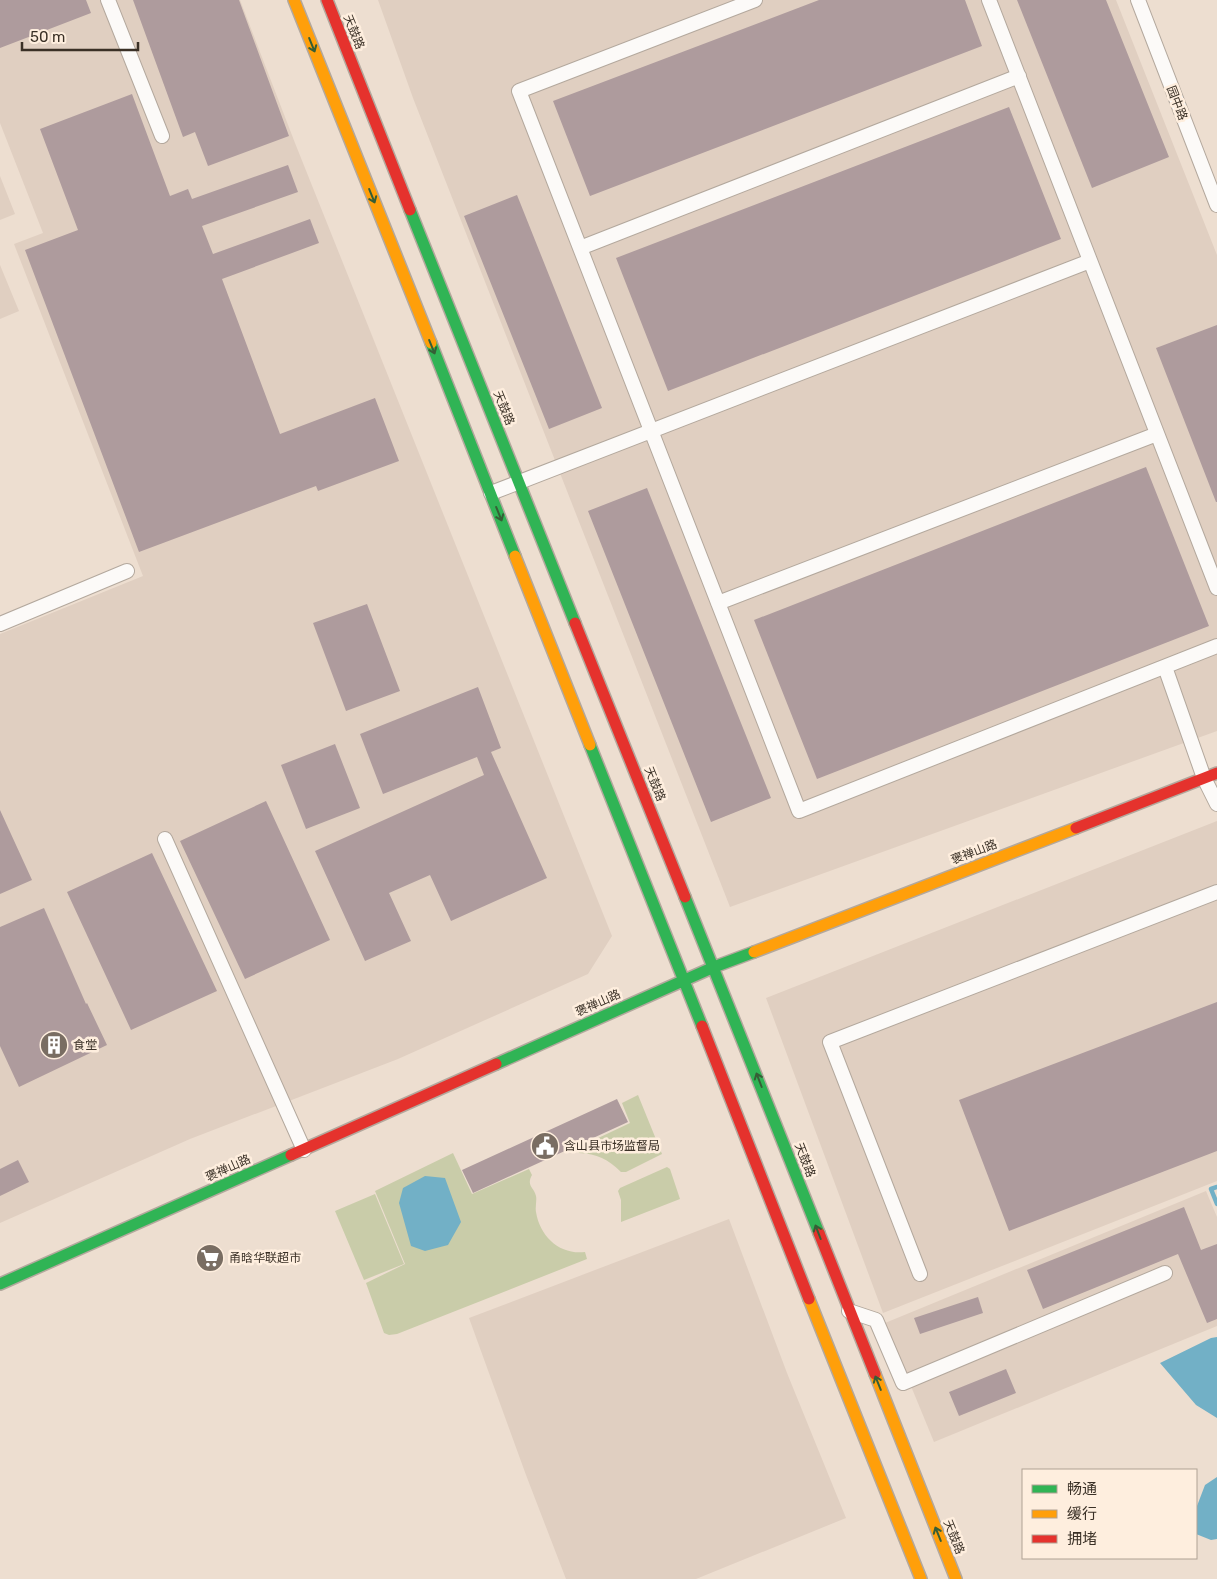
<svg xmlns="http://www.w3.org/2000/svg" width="1217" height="1579" viewBox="0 0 1217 1579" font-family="Rubik,'Noto Sans SC',sans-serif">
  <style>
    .industrial { fill: #e0cfc1 }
    .green { fill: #c9cca9 }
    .water { fill: #72b0c6 }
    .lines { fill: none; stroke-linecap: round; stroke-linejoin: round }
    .stream { stroke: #72b0c6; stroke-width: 4.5 }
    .building { fill: #ae9b9d }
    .street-casing { stroke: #b3a89d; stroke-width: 16 }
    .fast-casing { stroke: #b3a89d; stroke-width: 14 }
    .slow-casing { stroke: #b3a89d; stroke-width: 14 }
    .jam-casing { stroke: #b3a89d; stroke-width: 14 }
    .street { stroke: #fcfaf8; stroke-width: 14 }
    .fast { stroke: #30b455; stroke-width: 11 }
    .slow { stroke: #ff9f0a; stroke-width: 11 }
    .jam { stroke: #e5322d; stroke-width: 11 }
    .oneway { stroke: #365e36 }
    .labels { text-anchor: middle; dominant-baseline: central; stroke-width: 5; stroke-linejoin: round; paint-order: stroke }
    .street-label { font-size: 12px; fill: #3a3026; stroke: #feeede }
    .poi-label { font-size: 12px; fill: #3a3026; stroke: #feeede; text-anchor: start }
  </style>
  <rect width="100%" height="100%" fill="#edded0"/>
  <path class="industrial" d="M0,0h240l55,143 317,793 -24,38 -190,85 -208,80 -190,84v-589l143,-58 -129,-332 29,-11 -43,-110z
    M378,0h738l101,255v476l-487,176 -317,-809z
    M0,176l15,38 -15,6z
    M0,265l19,46 -19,8z
    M1217,821v360l-334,132 -117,-315z
    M1206,1191l11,26v109l-283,116 -49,-119z
    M729,1219l58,154 59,145 -150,61h-130l-40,-104 -57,-157z"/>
  <path class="green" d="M638,1095l24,59 -36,18h-5c-13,-13 -24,-18 -42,-19l-2,-5 53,-25 -8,-20z
    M453,1153l19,41 57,-25 3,6c-6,11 2,12 4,21 1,5 -1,11 0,16 4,25 24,43 49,40l2,7 -190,75 -8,1 -5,-2 -18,-50 39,-19 -30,-73z
    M667,1167l3,2 10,30 -59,23v-22l-3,-9 2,-3z
    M375,1194l29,70 -40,16 -29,-69z"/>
  <path class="water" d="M425,1176l20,2 16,44 -13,23 -23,6 -14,-5 -12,-43 4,-15z
    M1217,1337v81l-21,-13 -36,-42 51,-25z
    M1217,1477v62l-6,1 -15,-6 1,-28 8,-21z"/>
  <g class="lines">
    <path class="stream" d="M1217,1187l-6,2 6,15"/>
  </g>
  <path class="building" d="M0,0h86l5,13 -91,35z
    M133,0h106l50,136 -81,30 -13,-34 -12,5z
    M819,0h146l17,46 -392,150 -37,-95z
    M1017,0h89l63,157 -77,31z
    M132,94l38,102 18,-7 4,10 96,-34 10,27 -96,34 11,28 97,-35 9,24 -97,36 58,155 95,-36 24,63 -81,30 -2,-5 -177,66 -114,-302 53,-20 -38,-101z
    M1009,107l52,132 -393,152 -52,-133z
    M517,195l85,213 -53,21 -85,-213z
    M1217,325v177h-1l-60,-154z
    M1146,467l63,159 -392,153 -63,-159z
    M647,488l124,310 -60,24 -123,-311z
    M367,604l33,87 -54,20 -33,-88z
    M478,687l23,61 -10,4 56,126 -96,43 -21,-46 -41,18 22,48 -46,20 -50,-110 169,-76 -7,-18 -94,37 -23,-60z
    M335,744l25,64 -54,21 -25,-64z
    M266,801l64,139 -85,39 -65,-138z
    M0,810l32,70 -32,14z
    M152,853l65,138 -86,39 -64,-138z
    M44,908l42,96 1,-1 20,42 -88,42 -19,-41v-119z
    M1217,1002v149l-208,80 -50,-131z
    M617,1099l11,23 -155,71 -11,-23z
    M18,1160l11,22 -29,14v-27z
    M1184,1207l17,43 16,-6v75l-10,4 -29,-69 -135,55 -16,-39z
    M978,1297l5,16 -63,21 -6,-16z
    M1006,1369l10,24 -57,23 -10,-24z"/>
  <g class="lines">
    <defs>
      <path id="street" d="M108,0l54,136
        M755,0l-236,91 280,720 418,-165
        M989,0l228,588
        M1138,0l79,205
        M580,248l439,-172
        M491,493l599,-232
        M718,603l439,-169
        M0,624l127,-53
        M1165,667l39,111 13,26
        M165,839l139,311
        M920,1274l-90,-232 387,-150
        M849,1311l27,9 27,63 262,-110"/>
      <path id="fast" d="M410,210l165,413
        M431,343l84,213
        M590,745l112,281
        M685,897l134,336
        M496,1064l218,-97 40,-15
        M0,1284l291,-129"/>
      <path id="slow" d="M294,0l137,343
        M515,556l75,189
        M754,952l322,-124
        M809,1299l112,280
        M875,1374l81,205"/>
      <path id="jam" d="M327,0l83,210
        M575,623l110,274
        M1076,828l141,-55
        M702,1026l107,273
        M291,1155l205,-91
        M819,1233l56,141"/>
    </defs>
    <use href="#street" class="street-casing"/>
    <use href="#fast" class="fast-casing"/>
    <use href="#slow" class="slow-casing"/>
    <use href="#jam" class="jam-casing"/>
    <use href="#street" class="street"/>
    <use href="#fast" class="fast"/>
    <use href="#slow" class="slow"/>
    <use href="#jam" class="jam"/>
  </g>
  <defs><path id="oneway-shaft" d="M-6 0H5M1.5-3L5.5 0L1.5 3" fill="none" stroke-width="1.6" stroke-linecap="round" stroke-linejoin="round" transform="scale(1.25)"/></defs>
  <g class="oneway">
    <use href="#oneway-shaft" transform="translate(312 45) rotate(68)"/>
    <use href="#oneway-shaft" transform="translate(372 196) rotate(68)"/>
    <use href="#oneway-shaft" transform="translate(432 347) rotate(68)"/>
    <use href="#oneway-shaft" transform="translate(499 514) rotate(68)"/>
    <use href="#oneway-shaft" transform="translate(759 1080) rotate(-111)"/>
    <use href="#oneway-shaft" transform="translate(818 1232) rotate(-111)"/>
    <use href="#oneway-shaft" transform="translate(878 1383) rotate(-112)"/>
    <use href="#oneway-shaft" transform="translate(938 1534) rotate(-112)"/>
  </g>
  <defs>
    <symbol id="building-disc" viewBox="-11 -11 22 22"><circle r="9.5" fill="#796d62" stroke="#feeede"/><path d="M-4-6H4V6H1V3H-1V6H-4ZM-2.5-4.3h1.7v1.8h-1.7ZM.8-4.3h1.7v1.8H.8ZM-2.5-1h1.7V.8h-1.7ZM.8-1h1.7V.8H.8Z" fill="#fff"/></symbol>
    <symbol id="civic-disc" viewBox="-11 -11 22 22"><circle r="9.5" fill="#796d62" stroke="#feeede"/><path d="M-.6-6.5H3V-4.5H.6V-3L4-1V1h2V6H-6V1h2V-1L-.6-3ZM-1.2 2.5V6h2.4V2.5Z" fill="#fff"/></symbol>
    <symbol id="supermarket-disc" viewBox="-11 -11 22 22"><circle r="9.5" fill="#796d62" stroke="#feeede"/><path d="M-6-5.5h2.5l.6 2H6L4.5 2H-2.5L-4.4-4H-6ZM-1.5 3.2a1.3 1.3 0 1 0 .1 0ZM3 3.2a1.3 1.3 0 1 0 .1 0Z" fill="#fff"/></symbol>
  </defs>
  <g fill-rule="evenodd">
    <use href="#building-disc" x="38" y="1029" width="32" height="32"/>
    <use href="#civic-disc" x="529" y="1130" width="32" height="32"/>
    <use href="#supermarket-disc" x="194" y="1242" width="32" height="32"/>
  </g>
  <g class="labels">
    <g class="street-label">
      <text transform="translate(354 32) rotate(68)">天鼓路</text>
      <text transform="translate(1177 103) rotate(69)">园中路</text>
      <text transform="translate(504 408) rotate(68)">天鼓路</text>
      <text transform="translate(655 784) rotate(68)">天鼓路</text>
      <text transform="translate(974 852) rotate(-21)">褒禅山路</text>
      <text transform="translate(598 1003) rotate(-24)">褒禅山路</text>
      <text transform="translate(805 1160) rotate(69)">天鼓路</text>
      <text transform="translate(228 1168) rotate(-24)">褒禅山路</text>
      <text transform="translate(954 1537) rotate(68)">天鼓路</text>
    </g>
    <g class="poi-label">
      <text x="73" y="1045">食堂</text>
      <text x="564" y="1146">含山县市场监督局</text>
      <text x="229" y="1258">甬晗华联超市</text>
    </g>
  </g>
  <rect x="1022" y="1469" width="175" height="90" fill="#feeede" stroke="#b0a294"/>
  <rect x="1032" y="1485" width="25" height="8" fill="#30b455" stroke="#b0a294"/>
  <text x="1067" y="1494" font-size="15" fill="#3a3026">畅通</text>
  <rect x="1032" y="1510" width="25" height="8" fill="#ff9f0a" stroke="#b0a294"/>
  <text x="1067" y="1519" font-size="15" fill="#3a3026">缓行</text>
  <rect x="1032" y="1535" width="25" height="8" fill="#e5322d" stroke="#b0a294"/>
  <text x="1067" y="1544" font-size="15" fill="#3a3026">拥堵</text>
  <path d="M22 42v8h116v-8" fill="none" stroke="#3a3026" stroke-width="2.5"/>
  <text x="30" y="42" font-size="15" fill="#3a3026" stroke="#feeede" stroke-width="4" paint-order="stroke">50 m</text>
</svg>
